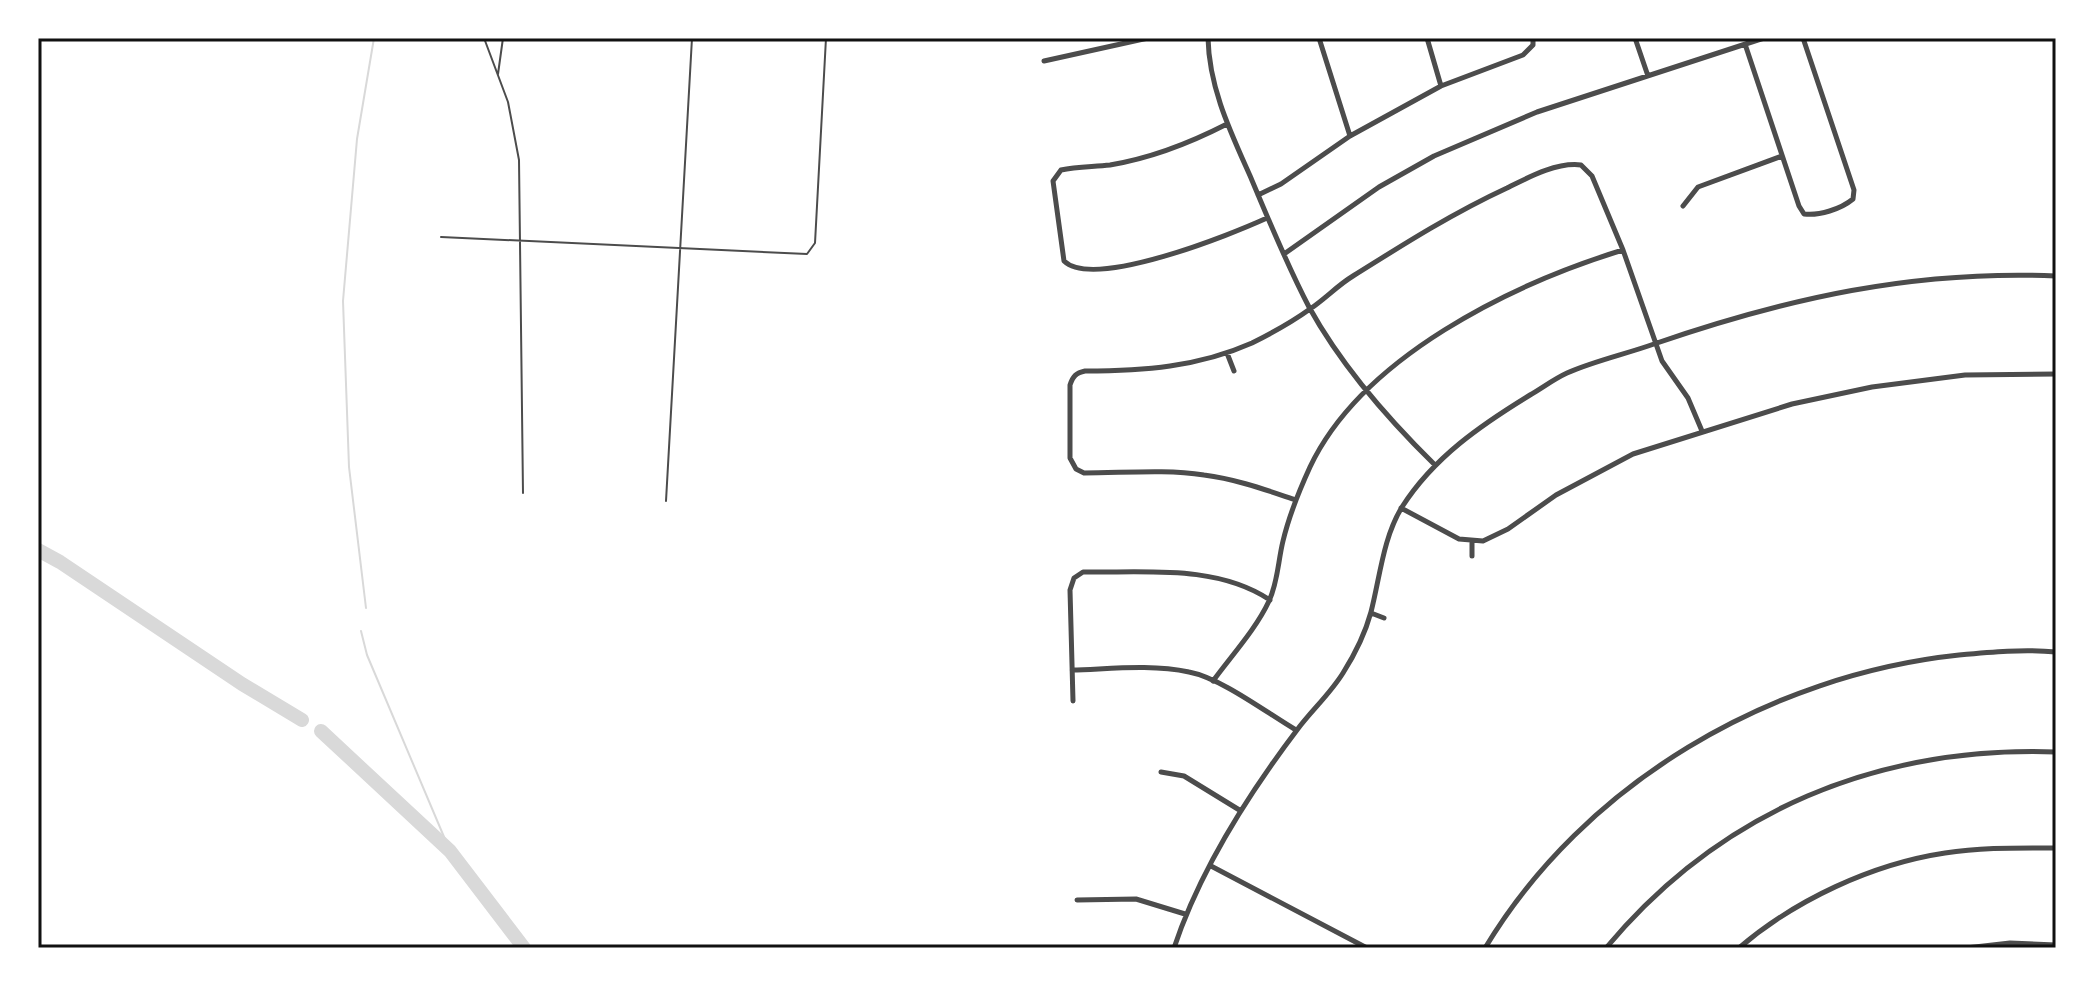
<svg xmlns="http://www.w3.org/2000/svg" width="2094" height="986" viewBox="0 0 2094 986" font-family="'Archivo Narrow',sans-serif">
  <style>
    .lines { fill: none; stroke-linecap: round; stroke-linejoin: round }
    .stream { stroke: #d9d9d9; stroke-width: 2 }
    .river { stroke: #d9d9d9; stroke-width: 14 }
    .service { stroke: #4c4c4c; stroke-width: 2 }
    .minor { stroke: #4c4c4c; stroke-width: 5 }
    .neatline { fill: none; stroke: #111; stroke-width: 3 }
  </style>
  <rect width="100%" height="100%" fill="#fff"/>
  <g class="lines">
    <path class="stream" d="M366,608l-17,-141 -6,-166 14,-162 17,-101
      M361,631l6,24 83,196"/>
    <path class="river" d="M38,550l22,12 182,122 60,36
      M321,731l129,120 74,97"/>
    <path class="service" d="M484,38l24,64 11,58 4,333
      M498,74l5,-36
      M441,237l366,17 8,-11 11,-205
      M666,501l26,-463"/>
    <path class="minor" d="M1208,38c1,50 23,95 43,140 18,43 36,87 58,129 32,58 79,112 126,158
      M1319,38l31,98
      M1427,38l14,48
      M1635,38l13,38
      M1745,44l54,162 5,8c15,2 37,-5 49,-15l1,-9 -51,-152
      M1044,61l104,-23
      M1227,124c-37,19 -75,34 -117,41 -16,2 -33,1 -49,5l-8,11 11,80c30,29 168,-27 203,-43
      M1258,195l23,-11 69,-48 91,-50 82,-31 10,-10v-7
      M1683,206l15,-19 84,-31
      M1284,254l95,-67 55,-31 103,-44 227,-74
      M1227,353l7,18
      M1296,500c-30,-10 -60,-21 -92,-25 -39,-6 -80,-2 -120,-2l-8,-4 -6,-11v-73c3,-9 6,-12 15,-14 58,0 113,-4 167,-28 20,-10 40,-21 58,-34 15,-10 28,-24 43,-33 51,-32 100,-63 154,-88 22,-11 50,-26 74,-23l11,11 31,74 39,111 26,37 14,33
      M1401,508l58,31 24,2 25,-12 48,-34 77,-41 159,-50 80,-17 93,-12 91,-1
      M1472,556v-14
      M1371,613l13,5
      M1072,670c38,-1 79,-6 117,2 32,6 78,41 107,58
      M1213,681c19,-26 43,-52 56,-80 9,-19 9,-40 14,-60 6,-25 16,-50 27,-74 52,-110 202,-183 313,-217
      M1073,701l-3,-111 4,-12 9,-6c61,1 133,-8 187,28
      M1161,772l23,4 57,35
      M1211,866l156,82
      M1077,900l59,-1 49,15
      M1174,948c26,-78 73,-152 123,-218 14,-19 33,-36 46,-57 12,-19 22,-39 28,-61 9,-35 12,-74 31,-105 32,-50 79,-82 128,-112 12,-7 24,-16 37,-22 27,-12 59,-19 87,-29 134,-46 259,-74 402,-68
      M1485,948c99,-165 285,-273 474,-293 32,-3 65,-6 97,-3
      M1606,948c115,-138 272,-202 450,-196
      M1739,948c56,-48 133,-84 206,-95 37,-6 74,-5 111,-5
      M1966,948l44,-5 46,2"/>
  </g>
  <rect width="2094" height="986" fill="none" stroke="#ffffff" stroke-width="80"/>
  <rect x="40" y="40" width="2014" height="906" class="neatline"/>
</svg>
